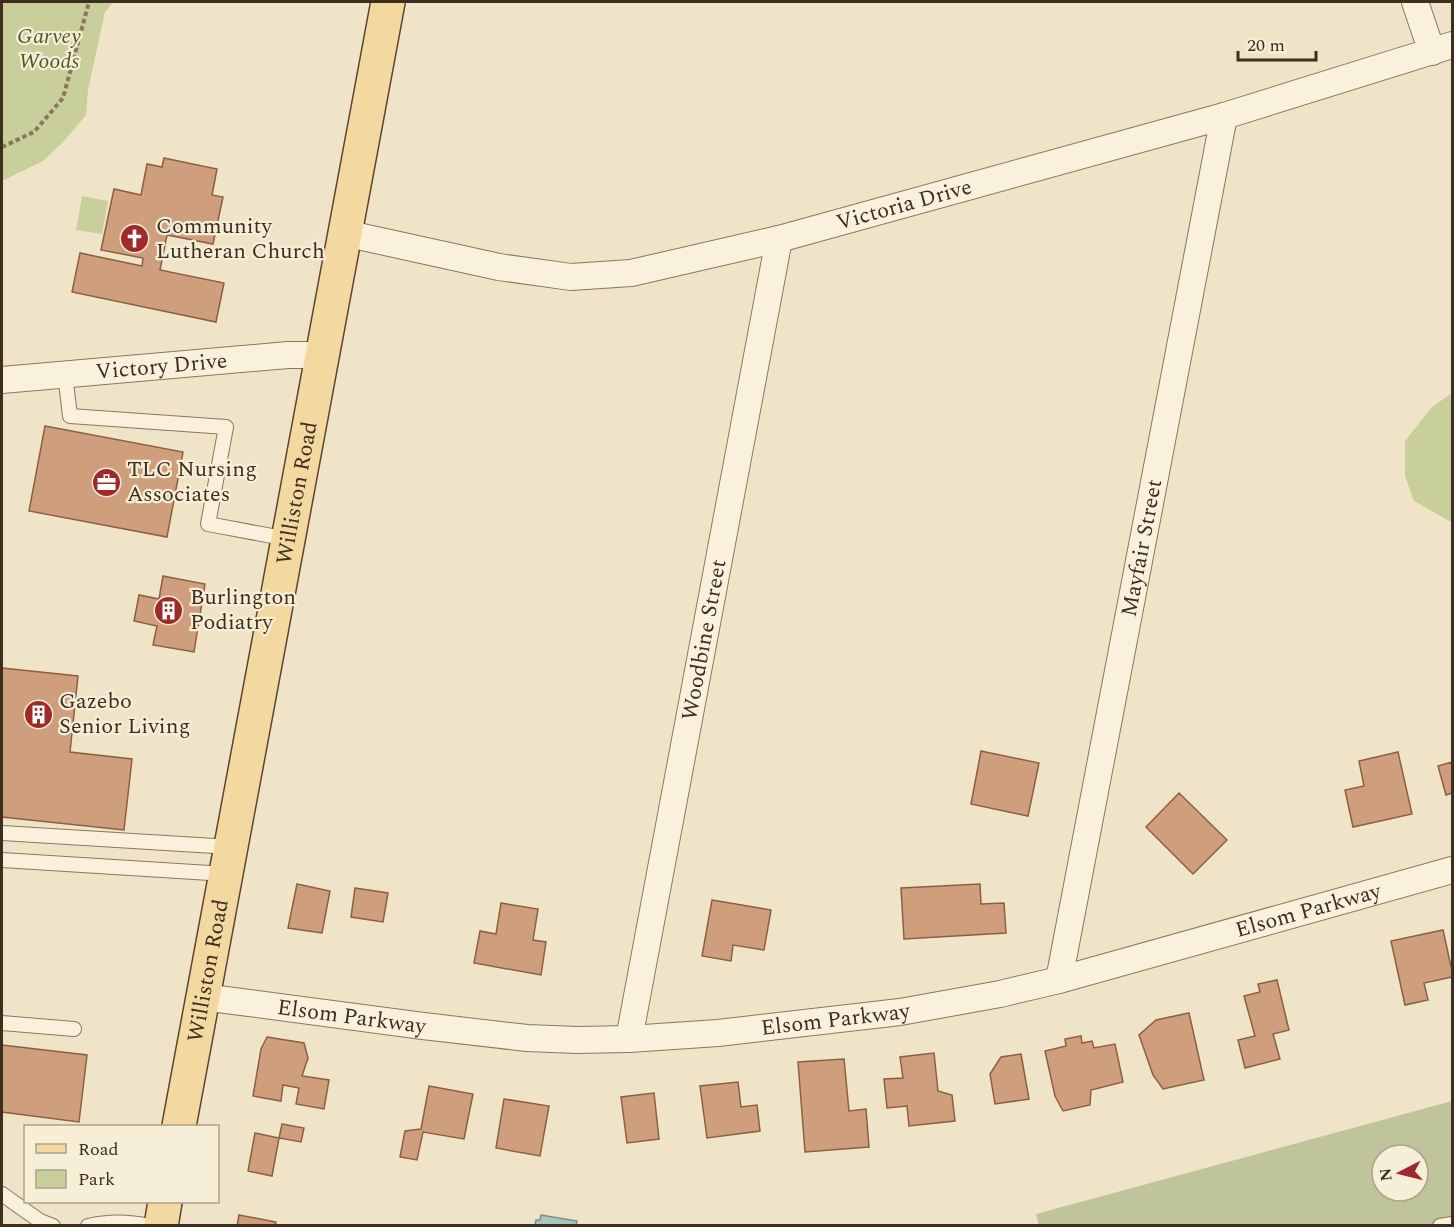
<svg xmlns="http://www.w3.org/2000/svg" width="1454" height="1227" viewBox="0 0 1454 1227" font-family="Spectral,serif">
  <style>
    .green { fill: #c9cf9b }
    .cemetery { fill: #bfc49a; fill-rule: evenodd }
    .water { fill: #a9c4bc; stroke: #6f938a; stroke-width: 1.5 }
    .building { fill: #cf9f7d; stroke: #8d5f41; stroke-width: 1.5 }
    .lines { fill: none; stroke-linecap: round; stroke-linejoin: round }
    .lane-casing { stroke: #8d765c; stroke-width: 16 }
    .street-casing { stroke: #8d765c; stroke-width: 28 }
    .primary-casing { stroke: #5b4430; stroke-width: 36 }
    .path { stroke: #8d765c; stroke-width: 4; stroke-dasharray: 4.5 3; stroke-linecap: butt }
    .lane { stroke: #faf1dc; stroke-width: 14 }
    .street { stroke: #faf1dc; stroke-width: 26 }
    .primary { stroke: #f3d9a0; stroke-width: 33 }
    .labels { text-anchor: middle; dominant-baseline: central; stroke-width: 4.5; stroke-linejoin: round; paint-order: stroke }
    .park-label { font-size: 22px; font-style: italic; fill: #4d5a26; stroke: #f7eed8 }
    .street-label { font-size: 22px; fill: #3d2e20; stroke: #f7eed8 }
    .poi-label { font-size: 22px; fill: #3d2e20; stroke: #f7eed8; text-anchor: start }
  </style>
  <rect width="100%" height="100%" fill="#f0e4c8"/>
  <path class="green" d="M2,2h111l-8,10 -17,78 -2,25 -22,26 -21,20 -41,20z
    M82,196l26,5 -6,33 -26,-4z
    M1452,393v128l-1,1 -37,-21 -9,-25v-35l27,-34z"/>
  <path class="cemetery" d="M1452,1101v124l-413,1 -3,-12zM1382,1155h36v36h-36z"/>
  <path class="water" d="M541,1215l36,6 -1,4h-41l1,-5h4z"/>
  <path class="building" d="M164,158l53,11 -5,26 11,2 -10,47 -46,-9 -7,35 64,13 -8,39 -144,-30 8,-39 62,13 1,-8 -42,-8 13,-61 27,6 6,-31 15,3z
    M45,426l138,26 -16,85 -138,-26z
    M163,576l42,8 -11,68 -41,-7 4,-19 -23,-5 5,-26 20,4z
    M2,668l76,8 -8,76 62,7 -8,71 -122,-13z
    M981,751l58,12 -11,53 -57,-12z
    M1398,752l14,62 -59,13 -8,-37 19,-4 -5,-25z
    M1452,762v31l-6,2 -8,-29z
    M1179,793l48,47 -34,34 -47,-47z
    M297,884l33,7 -8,42 -34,-5z
    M980,884l1,20 23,-1 2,30 -102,6 -3,-51z
    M355,888l33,5 -5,29 -32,-5z
    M712,900l59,10 -7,40 -31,-5 -2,16 -29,-5z
    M501,903l37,6 -5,31 13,2 -5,33 -67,-12 6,-32 16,3z
    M1443,930l9,41v8v-2l-28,6 4,17 -23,5 -14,-64z
    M1277,980l12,50 -16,4 7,25 -35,9 -7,-28 17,-4 -11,-40 16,-4 -2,-8z
    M1189,1013l15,67 -41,9 -10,-14 -14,-40 17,-15z
    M1081,1036l1,7 10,-2 2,7 21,-4 8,38 -32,8 -1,15 -27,6 -8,-15 -10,-45 21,-5 -1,-7z
    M267,1037l37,6 4,15 -6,18 27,4 -5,29 -28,-5 3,-16 -16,-3 -2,16 -28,-5 8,-47z
    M2,1045l85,10 -8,67 -77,-10z
    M934,1053l4,38 14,4 3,26 -46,5 -2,-20 -20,2 -3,-29 19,-1 -3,-21z
    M1021,1054l8,45 -34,5 -5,-30 11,-17z
    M844,1059l5,52 17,-2 3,38 -64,5 -7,-90z
    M738,1082l3,25 16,-2 3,26 -53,7 -7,-52z
    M429,1086l44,8 -9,45 -41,-7 -6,28 -17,-3 5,-26 16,-2z
    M654,1093l5,46 -32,4 -6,-46z
    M504,1099l45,7 -9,50 -44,-8z
    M282,1124l22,4 -3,14 -22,-4z
    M255,1133l24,5 -7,38 -24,-5z
    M239,1215l37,7 -1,4h-38z"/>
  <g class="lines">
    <defs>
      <path id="lane" d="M65,374l5,42 156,11 -18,97 80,15
        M2,833l229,14
        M2,860l224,14
        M2,1023l72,6
        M2,1194l38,27 13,5
        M88,1226c21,-5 39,-5 61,0
        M1440,1226l12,-2"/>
      <g id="street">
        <path d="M1415,2l17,50"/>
        <path id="s1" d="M344,233l155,34 72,10 60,-4 148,-34 445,-123 228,-71"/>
        <path id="s2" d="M2,380l286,-25h34"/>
        <path id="s3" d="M1059,980l165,-864"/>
        <path id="s4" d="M203,997l220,29 104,12 50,2 52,-1 89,-6 182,-21 100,-18 59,-14 393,-110"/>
        <path id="s5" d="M629,1039l150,-800"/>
      </g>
      <g id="primary">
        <path id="s6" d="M179,1126l209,-1124"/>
        <path d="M161,1226l4,-24"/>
      </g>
    </defs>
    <use href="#lane" class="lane-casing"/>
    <use href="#street" class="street-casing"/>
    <use href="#primary" class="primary-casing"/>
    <path class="path" d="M2,147l32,-15 29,-34 26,-96"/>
    <use href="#lane" class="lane"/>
    <use href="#street" class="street"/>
    <use href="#primary" class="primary"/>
  </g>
  <defs>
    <symbol id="church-disc" viewBox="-11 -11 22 22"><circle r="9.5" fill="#9e2a2b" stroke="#f7eed8"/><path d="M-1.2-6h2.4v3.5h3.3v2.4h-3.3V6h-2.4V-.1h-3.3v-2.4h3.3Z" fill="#fff"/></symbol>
    <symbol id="office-disc" viewBox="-11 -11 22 22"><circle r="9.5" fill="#9e2a2b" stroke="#f7eed8"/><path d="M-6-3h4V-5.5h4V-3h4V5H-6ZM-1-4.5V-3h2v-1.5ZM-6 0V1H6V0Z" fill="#fff"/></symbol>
    <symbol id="building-disc" viewBox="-11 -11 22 22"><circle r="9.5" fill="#9e2a2b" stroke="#f7eed8"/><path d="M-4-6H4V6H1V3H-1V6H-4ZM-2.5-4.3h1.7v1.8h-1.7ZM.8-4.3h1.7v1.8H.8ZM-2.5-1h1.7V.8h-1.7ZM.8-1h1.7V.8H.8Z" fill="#fff"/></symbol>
  </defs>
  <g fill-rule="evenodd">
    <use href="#church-disc" x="118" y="222" width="33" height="33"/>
    <use href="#office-disc" x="90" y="466" width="33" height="33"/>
    <use href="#building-disc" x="152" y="594" width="33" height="33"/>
    <use href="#building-disc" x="22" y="698" width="33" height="33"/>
  </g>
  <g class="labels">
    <g class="park-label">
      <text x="49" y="36">Garvey<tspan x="49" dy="25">Woods</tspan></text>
    </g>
    <g class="street-label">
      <text stroke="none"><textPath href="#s1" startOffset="573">Victoria Drive</textPath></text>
      <text stroke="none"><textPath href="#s2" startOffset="160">Victory Drive</textPath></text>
      <text stroke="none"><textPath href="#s6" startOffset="644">Williston Road</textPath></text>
      <text stroke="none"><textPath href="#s3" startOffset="440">Mayfair Street</textPath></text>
      <text stroke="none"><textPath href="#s5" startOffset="406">Woodbine Street</textPath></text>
      <text stroke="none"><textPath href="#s4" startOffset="1122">Elsom Parkway</textPath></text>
      <text stroke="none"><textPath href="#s6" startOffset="158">Williston Road</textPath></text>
      <text stroke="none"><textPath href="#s4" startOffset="150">Elsom Parkway</textPath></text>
      <text stroke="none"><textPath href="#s4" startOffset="636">Elsom Parkway</textPath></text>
    </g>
    <g class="poi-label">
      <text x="156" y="226">Community<tspan x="156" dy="25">Lutheran Church</tspan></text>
      <text x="127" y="469">TLC Nursing<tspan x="127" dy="25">Associates</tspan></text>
      <text x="190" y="597">Burlington<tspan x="190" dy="25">Podiatry</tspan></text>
      <text x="59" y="701">Gazebo<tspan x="59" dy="25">Senior Living</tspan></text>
    </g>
  </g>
  <rect width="1454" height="1227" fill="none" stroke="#3d2e20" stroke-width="6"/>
  <rect x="24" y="1125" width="195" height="78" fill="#f7eed8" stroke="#ada18e" stroke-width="1.5"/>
  <rect x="36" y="1144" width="30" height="9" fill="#f3d9a0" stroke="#ada18e" stroke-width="1.5"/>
  <text x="78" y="1155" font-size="18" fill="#3d2e20">Road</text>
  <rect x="36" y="1170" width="30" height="18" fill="#c9cf9b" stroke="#ada18e" stroke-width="1.5"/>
  <text x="78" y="1185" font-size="18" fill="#3d2e20">Park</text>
  <g transform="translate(1400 1173) rotate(263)"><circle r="28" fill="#f7eed8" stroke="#ada18e" stroke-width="1.5"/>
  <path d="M0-4.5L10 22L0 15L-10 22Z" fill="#9e2a2b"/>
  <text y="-9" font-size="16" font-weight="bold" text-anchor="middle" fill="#3d2e20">N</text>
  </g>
  <path d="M1238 51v9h78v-9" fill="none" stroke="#3d2e20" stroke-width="3"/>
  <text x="1247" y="51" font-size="18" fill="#3d2e20" stroke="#f7eed8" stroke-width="4.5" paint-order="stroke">20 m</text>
</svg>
